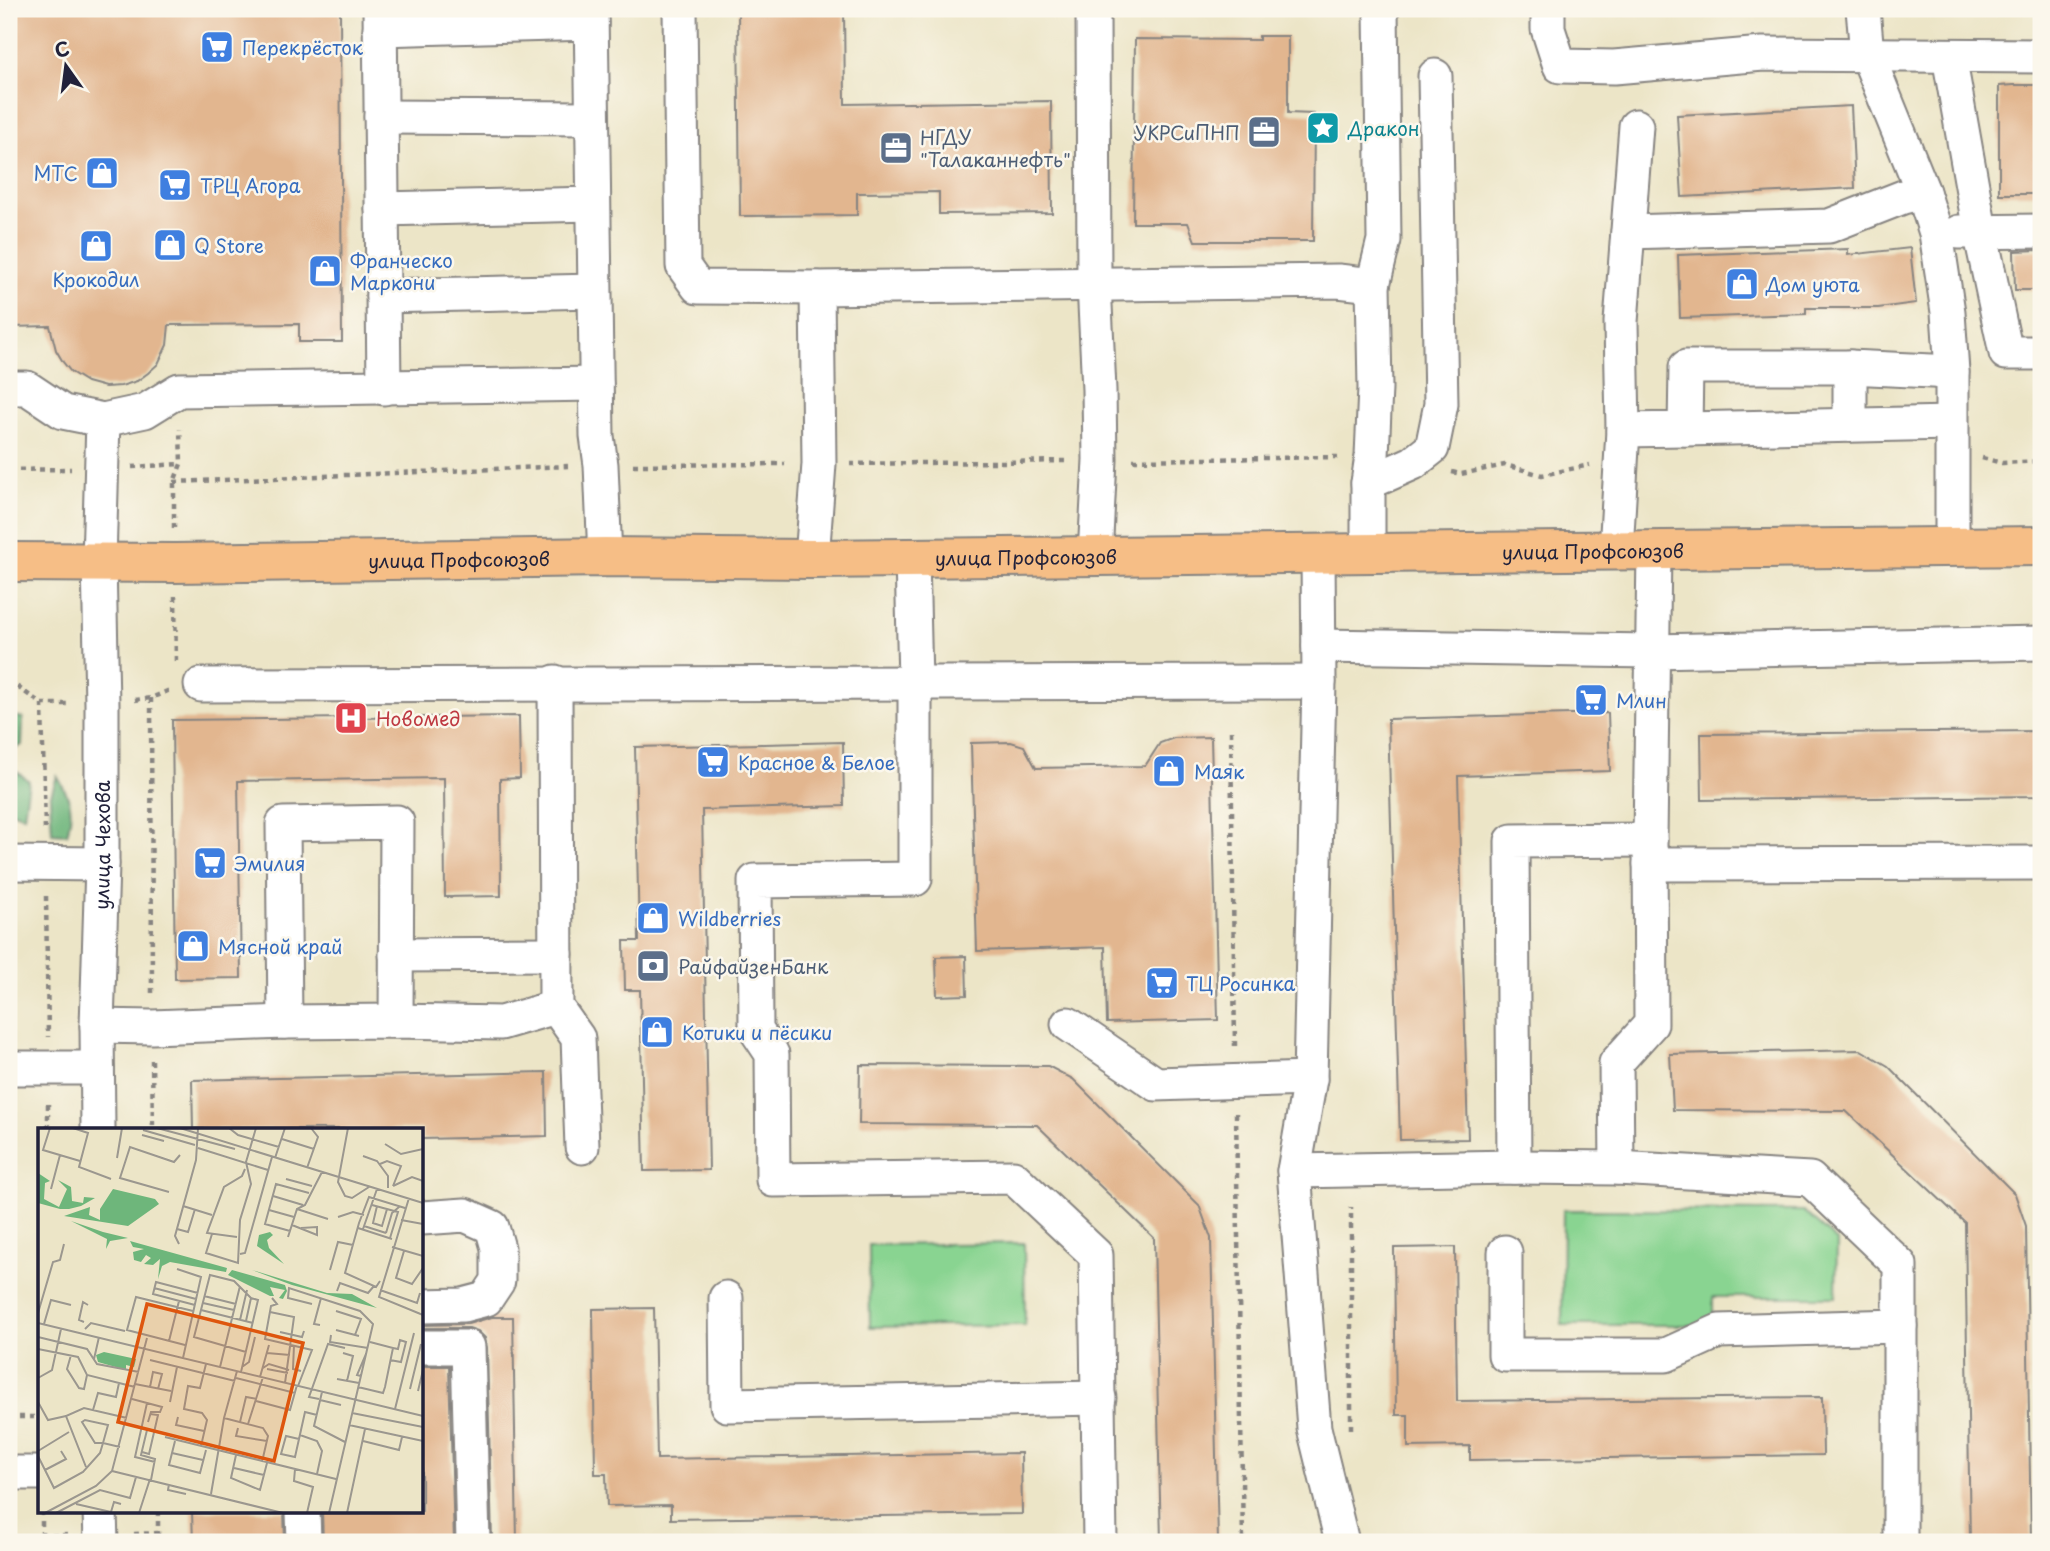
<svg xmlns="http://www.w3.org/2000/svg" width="2050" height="1551" viewBox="0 0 2050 1551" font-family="'Playpen Sans',sans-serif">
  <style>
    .green { fill: #89d491; stroke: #567b66; stroke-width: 2 }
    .forest { fill: #6eb67b; stroke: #486c5b; stroke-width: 2 }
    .building { fill: #e2b68f }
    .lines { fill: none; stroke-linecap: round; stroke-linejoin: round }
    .minor-casing { stroke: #878481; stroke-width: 37 }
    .major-casing { stroke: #878481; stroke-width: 42 }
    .path { stroke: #878481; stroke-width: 4.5; stroke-dasharray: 5 5; stroke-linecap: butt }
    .minor { stroke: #fff; stroke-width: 33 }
    .major { stroke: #f6be86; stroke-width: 38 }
    .labels { text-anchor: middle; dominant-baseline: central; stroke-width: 5; stroke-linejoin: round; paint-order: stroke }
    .shop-label { font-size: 19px; fill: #366cbe; stroke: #fbf7ec; text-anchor: start }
    .culture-label { font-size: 19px; fill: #0d838f; stroke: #fbf7ec; text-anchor: start }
    .service-label { font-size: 19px; fill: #4e5e75; stroke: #fbf7ec; text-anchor: start }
    .street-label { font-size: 19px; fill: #22223b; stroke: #fbf7ec }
    .health-label { font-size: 19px; fill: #be3a42; stroke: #fbf7ec; text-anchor: start }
    .inset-road { fill: none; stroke: #9b978f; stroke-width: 2 }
    .view { fill: #de560e; fill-opacity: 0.15; stroke: #de560e; stroke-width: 3.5 }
    .inset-edge { fill: none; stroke: #22223b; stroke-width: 3.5 }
  </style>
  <rect width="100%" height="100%" fill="#fbf7ec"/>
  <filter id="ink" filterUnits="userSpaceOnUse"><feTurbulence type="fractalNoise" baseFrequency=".0143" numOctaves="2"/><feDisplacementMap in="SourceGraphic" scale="14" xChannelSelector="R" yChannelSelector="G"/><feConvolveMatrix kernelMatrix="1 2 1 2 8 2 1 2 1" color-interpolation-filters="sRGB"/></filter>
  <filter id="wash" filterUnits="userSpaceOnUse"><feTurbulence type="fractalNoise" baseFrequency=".00686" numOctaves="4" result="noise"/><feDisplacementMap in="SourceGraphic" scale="28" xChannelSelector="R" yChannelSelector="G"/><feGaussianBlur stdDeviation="1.57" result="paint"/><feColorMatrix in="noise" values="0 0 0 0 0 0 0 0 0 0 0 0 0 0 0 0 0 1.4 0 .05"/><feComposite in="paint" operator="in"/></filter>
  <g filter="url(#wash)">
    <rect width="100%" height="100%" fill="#ece5c7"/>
    <path class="green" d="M1563,1210l240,1 34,30 -1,56h-123v28h-151z
      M1024,1243l1,82 -155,2 -1,-82z"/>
    <path class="forest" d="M9,715l14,3 -1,27 -13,7z
      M9,766l20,15 -5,35 -15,-6z
      M57,776c14,23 17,32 10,58l-15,-1 -2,-35z"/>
    <g id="blocks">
      <path class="building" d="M9,9h331l2,333h-43v-18l-130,1 -2,20 -9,19 -10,9 -11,8 -16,5 -16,1 -18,-5 -16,-10 -8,-10 -7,-12 -6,-24 -41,1z
        M738,9h106l1,95 206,-3 1,112 -113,1v-22l-82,1v22l-117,1z
        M1259,36h29v77l26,1 -1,127h-118l-7,-18h-55l2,-184 124,1z
        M2014,85h27v109h-42v-108z
        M1851,106l4,82 -173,9 -5,-82z
        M1910,248l6,55 -38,5h-72v6l-126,4 -2,-63 170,-6v6z
        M2041,250v40h-26l-1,-39z
        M1608,713l2,58 -152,5 10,363 -68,1 -12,-421z
        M519,716l1,62 -20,1 1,117 -56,1 -1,-119 -206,3 3,197 -66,1 -3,-259z
        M2041,731v65l-339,4 -1,-66z
        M1211,737l7,283 -111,3 -2,-76 -128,4 -6,-208 40,-1 13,4 12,22 109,-2 15,-23 14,-5z
        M843,742l1,64 -142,4 7,360 -65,1 -4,-181h-15l-1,-49h15l-4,-194z
        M966,956l1,39 -30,1 -1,-39z
        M1861,1050l27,16 127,128 11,32 5,316h-61l-5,-319 -119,-112 -173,-1 -3,-56z
        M860,1065l188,1 25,13 126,126 12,33 7,304h-57l-7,-304 -117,-113 -178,-1z
        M546,1072l1,64 -125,3v-10h-229l-1,-49z
        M1455,1247l2,154 365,-4 1,58 -353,5v-14l-62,1v-32h-12l-2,-167z
        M654,1308l3,151 364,-6 1,61 -351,5v-14l-64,1 -1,-32h-11l-2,-165z
        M492,1317h21l4,225h-25l-5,-195 -2,-9 -7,-7 -9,-3h-47v-3l46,-1z
        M422,1366h27l5,176h-131l-1,-31h100z
        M192,1511h92l1,31h-92z"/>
    </g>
  </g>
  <g filter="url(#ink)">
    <use href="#blocks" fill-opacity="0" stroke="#878481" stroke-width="2"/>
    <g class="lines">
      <defs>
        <g id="minor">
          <path d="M380,9l4,379"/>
          <path d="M591,9l6,427 4,29 4,92"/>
          <path d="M680,9l3,257 15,21 119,1 521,-7 35,4"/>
          <path d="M1093,9l1,274 5,107 1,70 -5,96"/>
          <path d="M1548,9v20l12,37 54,1 149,-13 278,2"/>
          <path d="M1863,9l4,45 56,138 13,41 12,79 4,60v175"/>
          <path d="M380,29l211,-6"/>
          <path d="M1949,56l31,175 26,122h35"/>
          <path d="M381,117l211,1"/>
          <path d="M382,209l211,-5"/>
          <path d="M1628,232l201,-6 74,-29 20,-5"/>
          <path d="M1959,232l82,-1"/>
          <path d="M383,296l211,-5"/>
          <path d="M9,388h18l36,24 40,8 42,-9 34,-21 417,-6"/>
          <path d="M1850,425v-58"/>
          <path d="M1685,429l266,-6"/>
          <path d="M1623,430l62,-1 1,-62h164l102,5"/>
          <path d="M1368,483l45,-20 19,-15 9,-44 -6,-328"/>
          <path d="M1616,551l7,-121 -2,-108 15,-196"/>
          <path d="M1368,553v-70l4,-27 3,-68 -2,-103 11,-45 -3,-231"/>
          <path d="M1318,554l1,128 -9,397 -16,92 20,257 28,114"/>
          <path d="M912,558l3,124v197l-160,2 1,149 16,24 1,126 240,-3 83,78 4,287"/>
          <path d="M812,559l7,-95 -2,-176"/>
          <path d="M1319,646l333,5 389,-8"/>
          <path d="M555,682l1,325 22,31 4,109"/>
          <path d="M201,685l1118,-3"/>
          <path d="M9,863l93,1"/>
          <path d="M1650,864l391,-1"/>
          <path d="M396,955l160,-1"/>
          <path d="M285,1022l-2,-198 114,-2 -1,199"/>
          <path d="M1068,1024l88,60 154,-5"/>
          <path d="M97,1026l55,1 133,-5 111,-1 105,2 55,-16"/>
          <path d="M9,1068h88"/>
          <path id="s1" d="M98,1129l-1,-103 5,-162v-160l-3,-142 4,-142"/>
          <path d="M1514,1167l-2,-326 138,-1"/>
          <path d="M1617,1168l-1,-105 35,-39 -1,-184 4,-290"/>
          <path d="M1294,1171l220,-4 103,1 193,11 90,86v277"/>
          <path d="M422,1218l43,-3 27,12 6,21v33l-12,18 -23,6 -41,1"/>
          <path d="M1505,1252v103h161l53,-24 181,-5"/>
          <path d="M726,1298l1,107 372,-7"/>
          <path d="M422,1347h46l5,195"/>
          <path d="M9,1473h31"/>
          <path d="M100,1511l1,31"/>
          <path d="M303,1511l1,31"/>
        </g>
        <g id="major">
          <path id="s2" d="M9,562l166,1 430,-6 207,2 1229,-13"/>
        </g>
      </defs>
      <use href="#minor" class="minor-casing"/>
      <use href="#major" class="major-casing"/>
      <path class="path" d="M1982,458l20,5 39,-2
        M1133,460l205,-3
        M850,464l219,-3
        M633,465l152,-1
        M132,467l49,-3
        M9,470l62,-1
        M1452,472l9,2 44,-9 37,10 48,-10
        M174,482l394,-16
        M174,528v-46l7,-18 -1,-35
        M175,596l1,68
        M9,624l1,56
        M9,681l33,23h28
        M151,698l1,297
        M135,700l16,-2 19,-8
        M42,704l3,127
        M1231,731l4,317
        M46,896l2,141
        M152,1060l1,69
        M1236,1113l7,429
        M48,1129v-30
        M9,1417h31
        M1351,1429v-222
        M42,1511v31
        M158,1511v31
        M134,1534l24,-1
        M42,1536l27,-1"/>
      <use href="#minor" class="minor"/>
      <use href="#major" class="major"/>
    </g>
  </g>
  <defs>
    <symbol id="supermarket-square" viewBox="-11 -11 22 22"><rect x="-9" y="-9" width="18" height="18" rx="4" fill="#3f7fe0" stroke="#fbf7ec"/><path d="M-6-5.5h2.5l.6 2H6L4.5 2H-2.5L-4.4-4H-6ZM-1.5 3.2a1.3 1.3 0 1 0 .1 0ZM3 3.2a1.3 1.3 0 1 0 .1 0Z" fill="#fff"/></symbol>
    <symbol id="sight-square" viewBox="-11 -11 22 22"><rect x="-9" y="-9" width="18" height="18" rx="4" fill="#0f9aa8" stroke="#fbf7ec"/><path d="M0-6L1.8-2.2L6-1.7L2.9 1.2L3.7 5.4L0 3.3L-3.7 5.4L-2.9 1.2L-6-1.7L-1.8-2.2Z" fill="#fff"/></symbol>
    <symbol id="office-square" viewBox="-11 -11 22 22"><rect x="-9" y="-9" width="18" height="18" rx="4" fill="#5c6f8a" stroke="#fbf7ec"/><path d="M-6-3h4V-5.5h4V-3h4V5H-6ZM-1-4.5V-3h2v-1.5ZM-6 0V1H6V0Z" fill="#fff"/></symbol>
    <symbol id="shop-square" viewBox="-11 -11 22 22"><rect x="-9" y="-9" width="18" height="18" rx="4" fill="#3f7fe0" stroke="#fbf7ec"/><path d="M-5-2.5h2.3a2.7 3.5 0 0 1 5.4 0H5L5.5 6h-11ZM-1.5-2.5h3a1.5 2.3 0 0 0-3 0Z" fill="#fff"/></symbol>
    <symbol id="hospital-square" viewBox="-11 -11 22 22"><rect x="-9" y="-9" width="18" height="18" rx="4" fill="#e0444e" stroke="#fbf7ec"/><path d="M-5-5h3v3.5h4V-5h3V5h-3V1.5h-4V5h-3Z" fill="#fff"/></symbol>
    <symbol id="bank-square" viewBox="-11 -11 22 22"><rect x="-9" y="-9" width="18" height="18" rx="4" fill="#5c6f8a" stroke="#fbf7ec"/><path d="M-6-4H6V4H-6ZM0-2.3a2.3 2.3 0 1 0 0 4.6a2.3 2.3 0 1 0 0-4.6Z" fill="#fff"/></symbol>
  </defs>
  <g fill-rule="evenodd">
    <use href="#supermarket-square" x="198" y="28" width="38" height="38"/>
    <use href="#sight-square" x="1304" y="109" width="38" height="38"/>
    <use href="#office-square" x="1245" y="113" width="38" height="38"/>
    <use href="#office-square" x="877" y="129" width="38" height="38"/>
    <use href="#shop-square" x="83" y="154" width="38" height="38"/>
    <use href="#supermarket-square" x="156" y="166" width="38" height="38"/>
    <use href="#shop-square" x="151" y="226" width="38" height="38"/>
    <use href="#shop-square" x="77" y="227" width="38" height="38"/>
    <use href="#shop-square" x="306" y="252" width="38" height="38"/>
    <use href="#shop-square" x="1723" y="265" width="38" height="38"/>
    <use href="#supermarket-square" x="1572" y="681" width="38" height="38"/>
    <use href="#hospital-square" x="332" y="699" width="38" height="38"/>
    <use href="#supermarket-square" x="694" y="743" width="38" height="38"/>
    <use href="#shop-square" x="1150" y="752" width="38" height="38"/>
    <use href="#supermarket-square" x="191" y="844" width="38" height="38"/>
    <use href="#shop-square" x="634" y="899" width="38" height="38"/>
    <use href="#shop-square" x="174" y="927" width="38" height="38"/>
    <use href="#bank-square" x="634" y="947" width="38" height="38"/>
    <use href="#supermarket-square" x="1143" y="964" width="38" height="38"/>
    <use href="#shop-square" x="638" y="1013" width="38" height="38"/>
  </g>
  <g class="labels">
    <g class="shop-label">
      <text x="242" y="47">Перекрёсток</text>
      <text x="78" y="173" text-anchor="end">МТС</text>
      <text x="200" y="185">ТРЦ Агора</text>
      <text x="194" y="245">Q Store</text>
      <text x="350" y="260">Франческо<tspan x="350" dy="22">Маркони</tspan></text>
      <text x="96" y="279" text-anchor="middle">Крокодил</text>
      <text x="1766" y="284">Дом уюта</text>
      <text x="1616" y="700">Млин</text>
      <text x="738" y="762">Красное &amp; Белое</text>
      <text x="1194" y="771">Маяк</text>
      <text x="234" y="863">Эмилия</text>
      <text x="678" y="918">Wildberries</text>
      <text x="218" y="946">Мясной край</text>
      <text x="1186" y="983">ТЦ Росинка</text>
      <text x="682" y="1032">Котики и пёсики</text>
    </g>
    <g class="culture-label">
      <text x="1348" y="128">Дракон</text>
    </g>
    <g class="service-label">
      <text x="1240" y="132" text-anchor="end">УКРСиПНП</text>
      <text x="920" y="137">НГДУ<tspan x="920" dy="22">"Талаканнефть"</tspan></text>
      <text x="678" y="966">РайфайзенБанк</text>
    </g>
    <g class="street-label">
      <text stroke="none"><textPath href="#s2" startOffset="1584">улица Профсоюзов</textPath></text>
      <text stroke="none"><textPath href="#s2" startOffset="1017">улица Профсоюзов</textPath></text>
      <text stroke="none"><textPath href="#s2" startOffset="450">улица Профсоюзов</textPath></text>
      <text stroke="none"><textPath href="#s1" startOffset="284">улица Чехова</textPath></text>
    </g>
    <g class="health-label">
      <text x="376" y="718">Новомед</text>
    </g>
  </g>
  <g transform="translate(38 1128)">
    <rect width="385" height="385" fill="#ece5c7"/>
    <path d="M0,45l12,8 -5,2 -1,16 15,8 8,-18 -9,-9 13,7 1,14 11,2 1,-6 11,1 -14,8 -12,3h-9l-22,-6zM75,61l42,10 4,5 -31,22 -64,-10 26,-9 -1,8 11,5v-11zM33,93l32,11 25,6 -18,3 -4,8 1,-10zM232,104l3,3 -6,5 2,8 15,16 -27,-18 2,-11zM92,113l97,27 -1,4 -56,-10 -8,4 -4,13 2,-20 -7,6 -9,-1 7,-6 -5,-3 -5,7 -7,-2 -1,-8 11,-3 -11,-2zM194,142l53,15 2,6 -4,8 -4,-1 6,-8 -15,-3 4,9h-4l-42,-21zM214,142l75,23 25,1 25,14 -85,-23zM66,224l32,7 -2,8 -8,-2v5l-28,-8 -2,-7z" fill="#6eb67b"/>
    <path class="inset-road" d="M12,0l-7,22 37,11M35,0l15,5 -9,34 32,12M119,0l78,21M142,0l243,75M191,0l9,7 41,12M310,0l-10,54 7,14 7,2 17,-11M105,2l52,15M104,7l22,6M244,11l32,10M347,16l16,10 22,-5M160,20l70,22M325,28l14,5 11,15v12M79,30l5,-30M237,30l10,-30M342,36l7,-3 14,5 -8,20M269,40l11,-31 -7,-9M248,51l26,7M355,58l19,-9 11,4M13,61l9,-34M131,64l-49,-14 10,-31 44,15 6,-7M235,68l30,9M371,70l-30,99 44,18M334,77l26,7 -8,26M145,78l29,9M339,78l-4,17 9,3 5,-17M259,81l31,10M231,82l25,7M300,89l15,-5 11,3M363,92l22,4M254,97l25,10v-8l-16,1M326,98l22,7M320,100l34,11M139,101l11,3 7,-23M325,101l14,-40M252,103l-25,-7 11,-40 33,9M348,105l6,-20 7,-6M174,106l-6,19 32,10 2,-43 11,-36 -5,-22 10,-34M199,109l-30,-4 17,-46 18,-11 3,-7M250,109l9,-28 8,-4 17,-33M141,116l-4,-8 21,-76 2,-32M354,119l31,9M366,123l-8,27 16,6 11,-16M202,126l5,-1 27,-96M139,141l24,8 -18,81M292,142l8,-28 15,3M342,153l-4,6 -31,-14 14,-50 10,-26 36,11M116,160l42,11M342,162l37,13 3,-10M299,163l3,-8 28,10 6,-7M166,168l32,8M234,170l5,6 -6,2 -6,33 47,11 -14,36M165,175l31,7M274,176l-24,-6 1,-10 71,23 13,13 -44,189M157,177l-42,-11 3,-12 42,11M163,182l52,13M298,183l25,8 -6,16M232,184l24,5 -9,66M0,185l15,-51 7,-2 4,-16M202,192l7,-30M46,194l-5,-2 4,-18 5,3M0,195l385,93M6,196l7,-24 20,5M282,197l-6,-1 7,-26M47,201l6,-6 34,8M298,202l23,6M242,204l22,5 2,-6M293,207l-1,7 38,6M0,209l49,12 10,15 42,8M131,213l10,-40M147,217l-58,-15 9,-33 57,14M256,217l-1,24 8,2M0,221l40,8 9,18 48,12M208,224l-52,-15 16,-62 24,6 17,17M229,225l23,2M305,225l10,3 -6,25M33,227l-4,14 12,19 5,1 3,-14M56,231l5,-22M112,232l85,21M352,232l11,2 5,-20 -6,-2 -2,9 -5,-1M182,239l20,-81M204,239l7,-5 6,-25M225,240l6,-4 20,6M229,241l21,4M203,244l17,-72 -7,-2 -5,23M323,248l-4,-1 9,-21M222,249l9,-32M0,250l14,-8 9,-41M198,250l59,15M299,251l22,4M97,256l36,7M112,259l3,-15 9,2 -4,15M320,259l25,6 2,-6 8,-39 -23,-6M372,261l11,-45M380,263l5,-21M284,264l-8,34 31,16M94,271l30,8 -2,5h-9l-3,10M281,271l-10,-2 19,-53 17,4M282,272l21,5M218,273l34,9 7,-25M0,274l10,18 18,-4M132,274l7,-35M109,275l-12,54 20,5M357,281l19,-76M55,282l5,-17 18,4 3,-14M314,285l71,14M140,289l-2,8 28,6M186,290l39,10 5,8 -6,26M202,294l6,-25 11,2M210,296l15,-47M311,297l74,16M200,300l-2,8 31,5M109,302l-6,25 14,4 -4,21M262,307l17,6 5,10 -5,23M127,309l171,42M261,311l-13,-3 -5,18 14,3 10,-45 12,3M137,313l-6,24 31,8 6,-23M325,313l36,9 3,-13M163,318l6,-26 -5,-7 -18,-4 4,-23 12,2 6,-24M0,323l31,-19M104,324l7,2 9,-39 -8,-1M134,325l31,7M198,327l-5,23 29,12 7,-27M0,328l16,32 29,-16 17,-19 3,-10 5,-18 -23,-5 -3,2 13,21h8l17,4M48,339l-20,-51 18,-8 43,10M196,340l30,7M257,341l-1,12 19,6 -6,26M7,342l21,-11 -5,-8M74,343l171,42M131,356l-1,6 18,4M173,366l13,-76 13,-47M38,376l35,8 3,-10 7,2M7,385l51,-27 16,-15 35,-133M18,385l44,-23 30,8 6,-21M101,385l11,-34M309,385l18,-84"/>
    <path class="view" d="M109,176l156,39 -29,118 -156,-39z"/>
    <rect width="385" height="385" class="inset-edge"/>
  </g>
  <rect width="2050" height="1551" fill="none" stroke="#fbf7ec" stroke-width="35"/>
  <g transform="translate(66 66) rotate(346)" stroke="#fbf7ec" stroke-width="5" paint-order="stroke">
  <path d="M0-5L12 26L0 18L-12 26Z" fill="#22223b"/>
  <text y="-10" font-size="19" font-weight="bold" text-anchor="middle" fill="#22223b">С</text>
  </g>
</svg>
